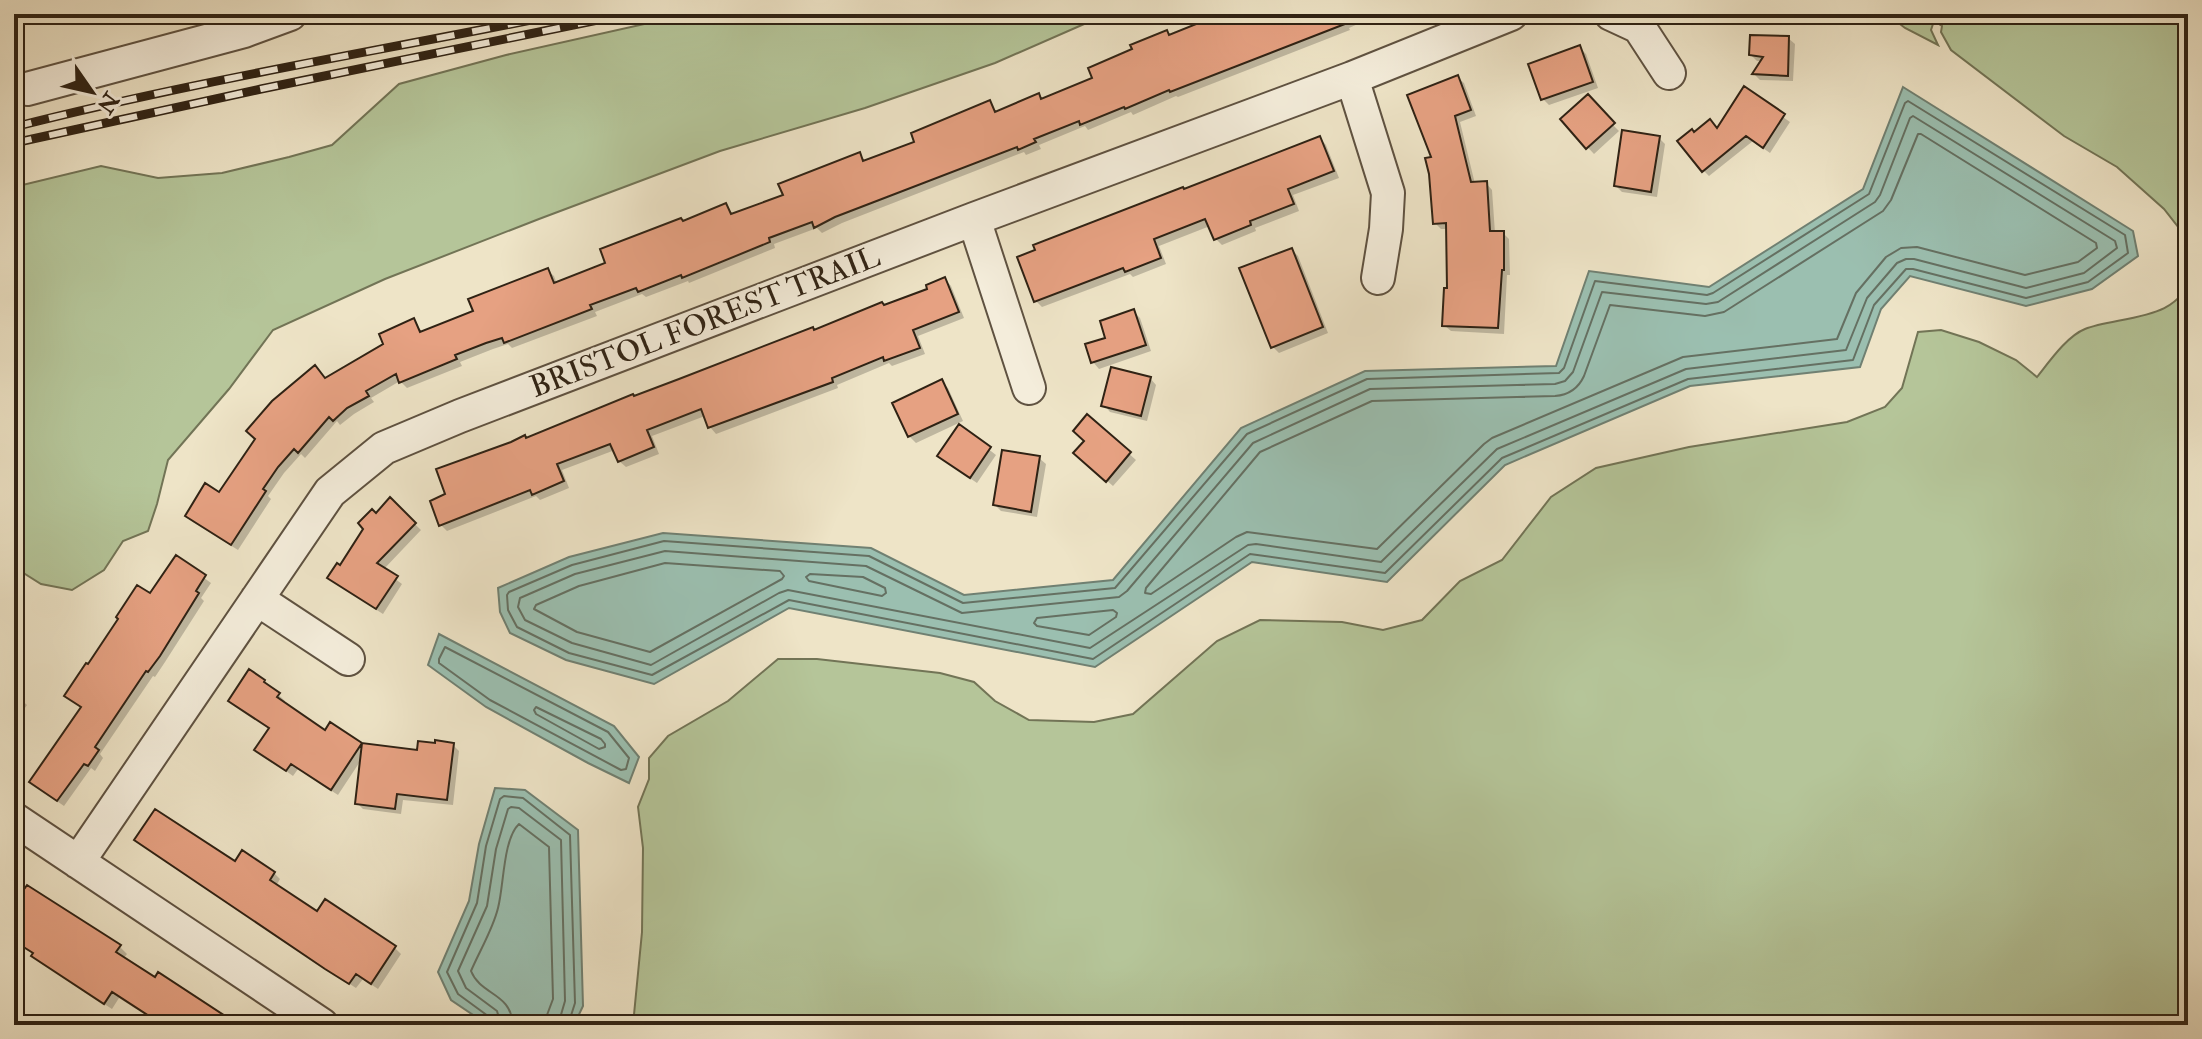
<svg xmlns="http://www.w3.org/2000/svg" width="2202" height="1039" viewBox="0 0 2202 1039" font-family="'IM FELL Double Pica',serif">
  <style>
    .green { fill: #b5c599; stroke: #727456; stroke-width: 2 }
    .water { fill: #9bbfb0; stroke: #708072; stroke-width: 2 }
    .shadow { fill: #0003 }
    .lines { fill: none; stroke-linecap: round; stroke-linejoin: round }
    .shore { stroke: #657062; stroke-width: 2 }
    .building { fill: #e6a182; stroke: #2f2214; stroke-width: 2 }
    .minor-casing { stroke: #5f5241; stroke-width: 36 }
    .minor { stroke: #f4eddb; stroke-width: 32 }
    .rail-casing { stroke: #2f2214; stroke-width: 9 }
    .rail { stroke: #f4eddb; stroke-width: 6; stroke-dasharray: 18; stroke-linecap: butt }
    .labels { text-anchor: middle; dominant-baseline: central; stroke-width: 6; stroke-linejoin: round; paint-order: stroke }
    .street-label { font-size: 30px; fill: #2f2214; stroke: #f4eddb }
  </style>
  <rect width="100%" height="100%" fill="#eee4c7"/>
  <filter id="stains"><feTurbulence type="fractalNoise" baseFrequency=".0025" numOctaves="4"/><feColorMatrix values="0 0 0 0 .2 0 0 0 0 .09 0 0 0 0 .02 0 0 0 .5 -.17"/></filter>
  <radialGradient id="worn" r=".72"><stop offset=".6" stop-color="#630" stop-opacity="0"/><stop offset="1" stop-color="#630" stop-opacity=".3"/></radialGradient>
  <path class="green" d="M689,14h418l-112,49 -130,45 -145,43 -181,68 -154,60 -112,51 -44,59 -61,71 -11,44 -9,27 -25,10 -19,29 -32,20 -31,-6 -27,-17v-380l87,-21 57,12 64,-5 67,-16 43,-12 67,-61 107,-29z
    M1887,14h301v240l-6,-22 -18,-23 -47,-42 -53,-31 -113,-86 -10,-18 1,-6 -8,-5 -3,9 7,15 -33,-17z
    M2188,275v750h-1555l9,-93 1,-84 -5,-41 11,-28v-21l19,-22 60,-35 50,-42h39l123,14 34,9 21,19 34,19 65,2 39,-8 84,-73 43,-21 82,2 41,8 39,-10 38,-39 42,-21 49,-63 45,-29 93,-21 158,-25 38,-15 17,-19 16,-56 23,-2 38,12 37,18 21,17c12,-15 30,-41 48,-48 32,-13 100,-8 103,-54z"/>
  <path class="water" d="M1903,87l230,144 5,25 -46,33 -66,17 -116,-30 -29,33 -21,58 -170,19 -185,79 -118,117 -135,-20 -157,105 -306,-59 -135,76 -88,-24 -56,-27 -10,-21 -2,-24 71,-31 94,-24 208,15 93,47 149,-15 128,-152 124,-57 191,-5 33,-95 120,16 154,-98z
    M439,634l175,92 25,31 -10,26 -41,-20 -102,-56 -58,-42z
    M495,788l30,2 53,40 5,176 -9,19h-86l-37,-25 -13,-28 31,-71 10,-57z"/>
  <path class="shadow" d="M1231,14h164l-11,4 -4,-4 -31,14 1,2 -172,67 -2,-1 -43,19 -2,-3 -43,18 -3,-4 -46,19 2,4 -15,6 -2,-3 -182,71 -20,10 -5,-5 -43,16 1,4 -86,35 -1,-2 -42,16 -4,-3 -47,18 2,4 -85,32 -4,-4 -15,5 -33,13 2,4 -55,22 -7,-7 -29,17 3,4 -20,12 -14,11 -3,-4 -32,37 -4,-4 -17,19 -16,23 3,3 -33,51 -45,-28 -6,-6 33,-21 106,-115 60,-35 28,-24 9,12 53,-21 71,-42 7,6 3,8 51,-20 75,-41 43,-17 7,9 52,-19 74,-42 6,6 52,-17 72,-41 8,11 42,-17 4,4 52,-20 75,-44z
    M1788,38l7,6 -2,37 -33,-1 -6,-6 9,-13h-6l-6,-6z
    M1580,48l6,6 12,34 -49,17 -6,-6z
    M1457,77l7,6 12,33 -16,6 15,62 11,-1 6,7 3,43h8l6,6 1,36h-3l-3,59 -53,-3 -7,-6 5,-35 -1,-61h-7l-6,-6 -2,-65z
    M1744,89l46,33 -20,31 -17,-12 -44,35 -6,-6 -9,-36 23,-4z
    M1606,118l13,13 -25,23 -32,-34z
    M1320,138l6,7 13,33 -46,17 6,16 -44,17 1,3 -34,14 -6,-6 -6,-13 -51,20 7,18 -33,13 -3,-3 -88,33 -6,-6z
    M1659,138l6,6 -8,53 -35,-5 -6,-6z
    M1292,250l6,6 30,77 -49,20 -6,-6z
    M945,279l6,7 13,32 -46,18 7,18 -33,12 -3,-3 -52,22 1,3 -122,46 -6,-7 -5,-11 -53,20 7,18 -33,13 -7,-6 -4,-11 -53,20 7,18 -29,12 -4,-4 -89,35 -6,-6 7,-31 79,-54 107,-42 251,-91 45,-17z
    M1134,312l6,6 11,33 -52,18 -6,-7 -5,-16 20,-7z
    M1150,378l6,7 -9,36 -37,-9 -6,-7z
    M942,382l6,6 15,33 -47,22 -7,-7z
    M1088,417l48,43 -23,26 -31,-27z
    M960,427l36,28 -19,28 -31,-21z
    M1039,458l7,6 -9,53 -36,-6 -6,-6z
    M390,500l31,30 -38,40 19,14 -19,30 -47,-30 -6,-6 11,-11z
    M177,558l34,25 -10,15 3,3 -39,61 -10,15 -2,-1 -53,78 3,4 -8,13 -4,-3 -27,38 -26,-18 44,-80 -16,-13 84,-99z
    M264,681l21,20 -2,3 42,29 36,11 3,3 55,5 34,-7 6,6 -6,54 -50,-5 -2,14 -38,-5 -6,-6 6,-46 -25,38 -40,-26 -5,7 -36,-26 13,-21 -40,-28z
    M14,693l13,12 -13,19z
    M235,864l39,9 6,6 -4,7 42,27 7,-11 70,46 6,6 -23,35 -15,-10 -7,9 -78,-50 -54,-39z
    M14,883l106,64 7,7 -4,5 113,66h-75l-42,-27 -7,11 -71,-46 -6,-8 -21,-13z"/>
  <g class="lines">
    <path class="shore" d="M1908,101l217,134 3,18 -40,29 -62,16 -113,-29h-7l-32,36 -21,55 -165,19 -186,79 -117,115 -135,-19 -157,105 -304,-59 -137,75 -83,-22 -52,-26 -9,-17 -1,-15 2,-3 63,-27 92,-24 205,15 94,47 152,-15 132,-154 120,-55 192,-6 5,-5 31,-87 112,14 6,-2 156,-99 36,-91z
      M1913,116l202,125 2,7 -33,25 -58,15 -112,-29h-8l-9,4 -30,35 -21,52 -160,19 -189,80 -116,113 -125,-18 -8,1 -158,103 -302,-58 -9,3 -128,72 -79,-22 -47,-23 -7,-13 2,-9 55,-24 90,-23 201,15 96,47 157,-16 8,-6 126,-148 117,-54 185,-5 10,-3 8,-9 29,-80 104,12 12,-2 157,-100 5,-7 30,-77z
      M1918,134h3l175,109 1,5 -19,14 -53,13 -108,-28 -16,1 -15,9 -30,36 -19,46 -154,18 -191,81 -8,6 -107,105 -130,-17 -11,5 -85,57 -6,-1 1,-5 114,-136 112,-51 183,-5c14,-1 23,-7 29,-20l26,-71 95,11 19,-4 159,-101 8,-11z
      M665,563l115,8 4,5 -2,3 -132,73 -73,-20 -43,-23 2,-4 43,-19z
      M810,574l53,3 22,11 1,5 -4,3 -73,-15 -3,-4z
      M1113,610l4,3 -1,4 -27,18 -52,-9 -3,-3 3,-5z
      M445,647l163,85 21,26 -3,11 -5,1 -131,-70 -51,-37v-4z
      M536,707l65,32 4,5v3l-6,2 -63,-35 -2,-4z
      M490,1025l-2,-9 -30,-22 -11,-22 30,-69 9,-57 14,-47 4,-3 19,2 47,37 5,168 -7,22
      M501,1025l-4,-14 -31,-23 -8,-17 29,-65 9,-57 12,-40 3,-2 8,1 42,32 4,161 -7,24
      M513,1025c-2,-33 -32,-29 -42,-54 9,-21 22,-42 27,-63 6,-23 5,-69 21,-84l30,23 4,152 -6,16 -1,10"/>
  </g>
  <path class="building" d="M1221,14l147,1 -198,77 -1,-2 -44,19 -1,-2 -44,18 -1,-4 -45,18 2,3 -18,8 -1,-3 -182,70 -21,11 -2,-6 -43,16 1,4 -88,36 -1,-3 -43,17 -2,-4 -46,17 2,4 -88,34 -2,-5 -16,5 -31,12 2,4 -58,24 -3,-9 -30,17 3,5 -22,12 -14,13 -4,-4 -31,36 -4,-4 -16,18 -15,22 3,2 -35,54 -46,-29 20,-33 14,9 36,-53 -9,-8 26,-30 43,-36 10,13 58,-34 -4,-10 35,-16 6,14 53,-21 -5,-12 80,-31 6,15 51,-20 -5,-14 81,-31 2,3 43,-18 5,11 52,-19 -5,-11 82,-32 3,9 51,-19 -3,-9 79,-33 5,12 44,-19 2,6 51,-21 -4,-10 44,-19 -2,-4 37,-15 2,5z
    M1750,35l39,1 -1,40 -36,-2 11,-17 -14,-2z
    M1580,45l13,37 -52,18 -13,-36z
    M1458,75l13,35 -16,6 16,66 16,-1 3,50h14v39h-2l-4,58 -56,-2 2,-38h3l-1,-65 -13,1 -4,-50 -4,-16 6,-1 -24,-62z
    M1744,86l41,28 -22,34 -17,-12 -44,36 -25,-31 15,-12 2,3 16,-13 7,9z
    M1588,94l27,29 -29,26 -26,-30z
    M1622,130l38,6 -9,56 -37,-6z
    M1320,136l14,35 -46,18 6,15 -44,17 1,4 -37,15 -9,-21 -51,20 7,19 -36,14 -2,-4 -89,34 -17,-45 18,-7 -2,-5 150,-58 1,2z
    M1292,248l31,79 -52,21 -32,-80z
    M945,277l14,35 -46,18 7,18 -36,13 -1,-4 -51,21 1,4 -125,46 -7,-19 -54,21 7,17 -36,15 -8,-18 -53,20 7,17 -32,14 -2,-5 -91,36 -9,-25 15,-7 -9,-25 75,-27 14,-7 1,3 107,-44 1,2 45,-17 134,-52 1,3 68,-28 2,3 43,-16 -1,-4z
    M1134,309l12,36 -55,18 -6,-19 20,-6 -5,-17z
    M1111,367l40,10 -10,39 -40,-10z
    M942,379l16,35 -50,23 -16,-34z
    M1087,414l44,38 -25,30 -33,-29 11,-12 -11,-10z
    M959,424l32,23 -21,31 -33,-22z
    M1002,450l38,6 -9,56 -38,-7z
    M390,497l26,26 -39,40 21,13 -22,33 -49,-31 10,-15 3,2 23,-36 -5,-6 14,-14 4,4z
    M176,555l30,20 -10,16 3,2 -39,63 -12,16 -2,-1 -51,76 4,3 -11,16 -4,-2 -27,37 -28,-19 52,-75 -17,-11 22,-33 2,1 30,-45 -2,-2 21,-32 13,8z
    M249,669l16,11 -1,2 16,11 -3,4 48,33 5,-8 32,21 -31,47 -40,-26 -5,7 -32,-21 15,-22 -41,-27z
    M435,740l19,3 -7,57 -50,-6 -2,15 -40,-5 7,-61 55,7 1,-9 17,2z
    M155,809l80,52 7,-11 33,22 -5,8 47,31 8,-12 71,47 -25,38 -15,-10 -7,10 -24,-15 -191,-129z
    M14,881l11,7 2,-3 94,60 -5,7 39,25 3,-5 81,53h-76l-51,-33 -8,12 -73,-48 2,-3 -19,-12z"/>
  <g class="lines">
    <defs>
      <path id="minor" d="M1611,14l28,13 30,46
        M1352,78l36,115 -2,36 -8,49
        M27,89l217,-58 46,-17
        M974,219l55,169
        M257,599l91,60
        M14,819l308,206
        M78,862l252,-370 54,-44 76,-32 514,-197 378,-141 159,-64"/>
    </defs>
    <use href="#minor" class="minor-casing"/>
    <use href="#minor" class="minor"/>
    <defs>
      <path id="rail" d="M14,127c180,-46 365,-76 547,-113
        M14,143l247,-54 366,-75"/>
    </defs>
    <use href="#rail" class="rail-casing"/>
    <use href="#rail" class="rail"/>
  </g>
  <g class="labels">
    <g class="street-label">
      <text transform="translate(705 322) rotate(-21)">BRISTOL FOREST TRAIL</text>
    </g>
  </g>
  <rect width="2202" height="1039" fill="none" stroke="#eee4c7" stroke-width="48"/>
  <rect x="16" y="16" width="2170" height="1007" fill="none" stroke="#2f2214" stroke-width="4"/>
  <rect x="24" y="24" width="2154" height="991" fill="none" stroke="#2f2214" stroke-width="2"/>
  <g transform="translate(92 92) rotate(124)" stroke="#f4eddb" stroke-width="6" paint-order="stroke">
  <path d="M0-6L14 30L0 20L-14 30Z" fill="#2f2214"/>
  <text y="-12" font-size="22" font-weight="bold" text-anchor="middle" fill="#2f2214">N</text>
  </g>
  <rect width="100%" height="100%" filter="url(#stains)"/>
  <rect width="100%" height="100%" fill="url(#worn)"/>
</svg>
